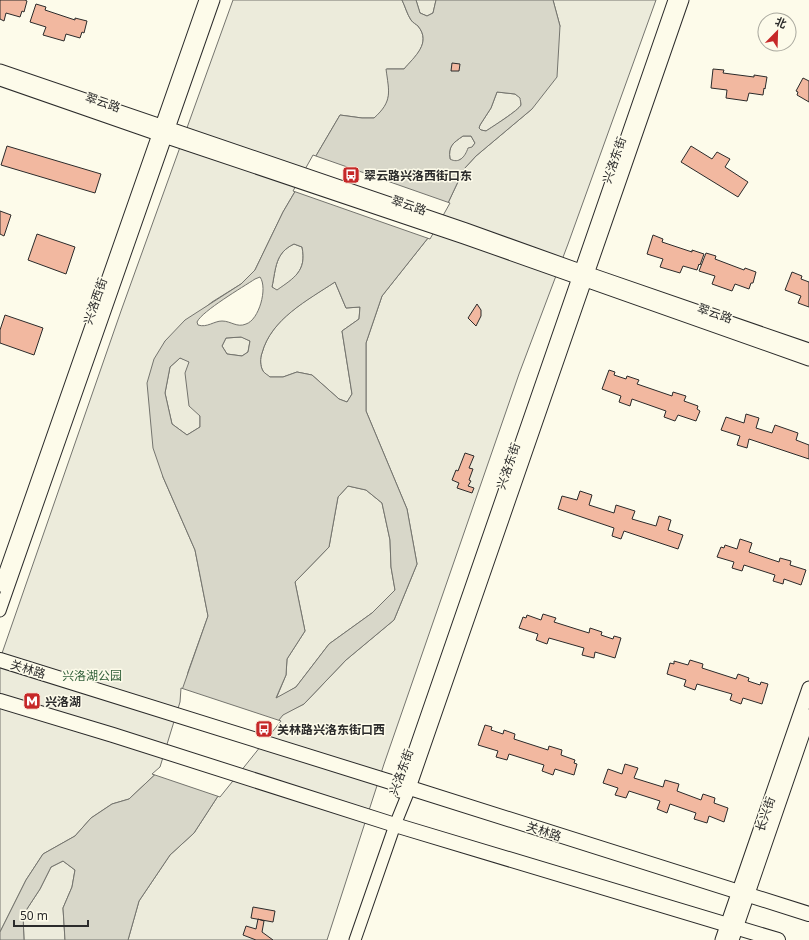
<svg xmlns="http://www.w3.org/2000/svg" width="809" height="940" viewBox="0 0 809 940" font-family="'Noto Sans','Noto Sans SC',sans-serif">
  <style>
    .green { fill: #ecebdb; stroke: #74746e }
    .water { fill: #d8d7c9; stroke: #74746e; fill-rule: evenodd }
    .pier { fill: #fdfbea; stroke: #74746e }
    .building { fill: #f2b8a0; stroke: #2b2b2b }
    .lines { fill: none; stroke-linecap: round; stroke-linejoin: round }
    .tertiary-casing { stroke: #2b2b2b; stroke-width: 13 }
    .secondary-casing { stroke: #2b2b2b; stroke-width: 15 }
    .primary-casing { stroke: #2b2b2b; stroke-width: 16 }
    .tertiary { stroke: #fdfbea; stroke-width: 11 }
    .secondary { stroke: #fdfbea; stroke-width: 13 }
    .primary { stroke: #fdfbea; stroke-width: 14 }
    .labels { text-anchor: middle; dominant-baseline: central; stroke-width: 3; stroke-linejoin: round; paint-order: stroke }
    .street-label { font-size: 12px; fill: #2b2b2b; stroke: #fdfbea }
    .poi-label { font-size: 12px; font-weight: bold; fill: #2b2b2b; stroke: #fdfbea; text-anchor: start }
    .park-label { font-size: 12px; fill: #34623c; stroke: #fdfbea }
  </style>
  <rect width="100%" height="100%" fill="#fdfbea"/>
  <path class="green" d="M233,0h169c3,6 5,14 9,20 2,3 5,4 7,6 14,17 -4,32 -14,43h-17c2,24 6,32 -12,49h-13l-22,-3 -57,97 -28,58 -14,14 -29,18 -47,39 -2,136 32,73 13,66 -20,56 -6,31 -20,65 -33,31 -17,5 -21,14 -16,18 -32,18 -17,26 -26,52v-273l121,-348z
    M416,0h20l-3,13 -6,3 -7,-3z
    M553,0h103l-88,244 -49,130 -135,390 -57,176h-199l11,-39 31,-46 24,-22 24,-37 65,-82 21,-10 42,-44 48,-40 23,-56 -10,-55 -41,-98v-68l16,-47 46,-58 20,-35 16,-34 12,-13 56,-47 28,-83z
    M497,92l18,2 6,4c0,2 0,4 0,7 -2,5 -29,22 -35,26l-5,-1 -2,-2 1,-3 11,-17z
    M463,136h8l4,7c-3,5 -13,17 -19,19 -2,0 -5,-2 -6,-3 -2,-13 3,-16 13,-23z
    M294,244l8,3c5,24 -8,31 -25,44l-5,-4c4,-19 3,-34 22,-43z
    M335,282l11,26 14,-1 -1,12 -17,12 10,63 -5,8 -8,-3 -27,-24 -15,-3 -14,5h-13c-2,-1 -6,-4 -7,-6 -3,-5 -3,-13 -1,-18 9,-34 45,-53 73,-71z
    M242,337l8,4 -2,11 -6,4 -15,-2 -5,-8 4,-8z
    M180,358l9,3 11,54v12l-13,8 -15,-11 -7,-31 5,-26z
    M348,486l18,4 16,13 8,37 1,27 4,23 -23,23 -43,31 -33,43 -20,12 10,-24 1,-16 18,-28 -10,-49 34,-35 9,-50z
    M63,861l12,9 -3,17 -9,21 2,32h-41l-1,-25 17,-26 11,-22z"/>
  <path class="water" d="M402,0h14l4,13 7,3 6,-3 3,-13h117l7,26 -3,51 -25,32 -56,47 -12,13 -16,34 -20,35 -46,58 -16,47v68l41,98 10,55 -23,56 -48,40 -42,44 -21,11 -65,81 -24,37 -24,22 -31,46 -11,39h-63l-2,-32 9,-21 3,-17 -12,-9 -12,6 -11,22 -17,26 1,25h-24v-8l26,-52 17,-26 32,-18 16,-18 21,-14 17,-5 33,-31 17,-55 3,-23 26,-74 -13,-66 -32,-73 -10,-29 -6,-65 7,-24 11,-18 20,-21 56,-36 14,-14 28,-58 57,-97 22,3h12c19,-17 15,-26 12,-49h18c10,-12 28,-26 14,-43 -2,-2 -5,-3 -7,-6 -4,-6 -6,-14 -9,-20zM497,92l18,2 5,4c0,2 1,4 1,7 -2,5 -29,22 -35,26l-5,-1 -2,-2 1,-3 11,-17zM463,136h8l4,7 -3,4 -4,1c-3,9 -9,16 -18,11 -2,-13 3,-16 13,-23zM294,244l8,3c5,24 -8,31 -25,43l-5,-3c4,-19 3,-34 22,-43zM260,277c8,11 -1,43 -14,47 -9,4 -15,-3 -24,-3 -8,0 -15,7 -24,4l-1,-3c5,-11 46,-35 58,-43zM335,282l11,26 14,-1 -1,12 -17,12 10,63 -5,8 -8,-3 -27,-24 -15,-3 -14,5h-13c-2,-2 -6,-4 -7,-6 -3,-5 -3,-13 -1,-18 9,-34 46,-53 73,-71zM241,337l9,4 -2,11 -6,4 -15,-2 -5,-8 4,-8zM180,358l9,4 -4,11 4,33 11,10v11l-13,8 -15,-11 -7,-31 5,-26zM348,486l18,4 16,13 8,37 1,27 4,23 -23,23 -43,31 -33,43 -20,11 10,-23 1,-16 18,-28 -10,-49 34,-35 9,-50z"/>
  <path class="pier" d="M313,155l137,48 -20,36 -137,-48z
    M181,688l100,33 -61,76 -68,-23 8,-7 20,-65z"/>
  <path class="building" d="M0,0h25l2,1 -3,11 -2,-1 -2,6 -14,-4 -2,8 -4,-2z
    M36,4l10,3 -1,3 30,10v-2l12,3 -3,12 -2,-1 -2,6 -14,-4 -2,7 -21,-6 3,-8 -16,-5z
    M452,63l8,1 -1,7h-8z
    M713,69l11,1 -1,3 31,4v-2l13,2 -2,12 -1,-1 -1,7 -14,-2 -2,8 -21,-3 1,-8 -16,-2z
    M803,78l6,3v21l-12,-7 1,-3 -2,-1z
    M7,146l94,28 -6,19 -94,-28z
    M691,146l21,13 5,-7 13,7 -5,8 23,15 -10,15 -57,-35z
    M0,211l11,4 -7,21 -4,-2z
    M37,234l38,13 -9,27 -38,-14z
    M653,235l10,4 -1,3 30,10v-2l12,4 -4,11 -1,-1 -2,6 -14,-4 -3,7 -20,-6 3,-8 -16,-5z
    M706,253l10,3 -1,3 29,11 1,-2 11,4 -3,11h-2l-2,6 -14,-5 -3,7 -20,-7 3,-8 -16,-5z
    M792,272l10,4 -1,3 8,3v25l-11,-4 3,-7 -16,-6z
    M477,304l4,6v6l-5,10 -8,-8z
    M5,315l38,13 -9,27 -34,-12v-13z
    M609,370l6,2 -1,3 12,4 1,-3 12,4 -2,4 35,12 1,-4 13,4 -2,5 14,5 -1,3 3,2 -4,10 -18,-6 -3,6 -11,-4 2,-6 -34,-12 -2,7 -11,-4 2,-6 -19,-7z
    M746,414l13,4 -3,10 16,5 3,-8 23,8 -2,7 13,5v14l-60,-20 -2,9 -10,-3 3,-9 -19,-6 5,-13 18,6z
    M465,453l9,3 -5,12 4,1 -4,11 2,1 -3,5 6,2 -2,5 -15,-5 2,-5 -7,-3 4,-10 2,1z
    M580,491l12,4 -3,10 25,8 2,-8 19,6 -3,8 24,7 3,-10 12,4 -3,10 15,5 -5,14 -54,-18 -3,8 -9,-3 2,-8 -56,-19 4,-13 15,4z
    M740,539l12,4 -3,9 30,10 1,-4 11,3 -1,4 16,5 -5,15 -17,-6 -1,5 -10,-3 2,-6 -31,-10 -2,6 -10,-3 2,-6 -17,-5 4,-10 3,1 1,-3 12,4z
    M543,614l13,4 -2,4 35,11 1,-5 12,4 -1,3 12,4 1,-3 7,2 -6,20 -20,-6 -1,6 -12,-3 2,-7 -35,-10 -2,6 -11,-4 2,-6 -19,-6 4,-11 3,1 1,-3 14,5z
    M690,660l13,4 -1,4 34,11 2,-5 11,4 -1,3 12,4 1,-3 7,2 -6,20 -19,-6 -2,6 -11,-4 2,-6 -35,-10 -2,6 -11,-4 2,-6 -19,-6 3,-11 4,1v-3l14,4z
    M485,725l7,2 -1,3 12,4 1,-4 11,4 -1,5 34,11 1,-4 13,4 -1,5 14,5 -1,3 3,1 -3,11 -19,-6 -2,6 -11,-4 2,-6 -35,-11 -2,6 -11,-3 2,-6 -20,-6z
    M625,764l13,4 -4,10 29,9 2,-7 14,4 -2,7 24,9 2,-6 12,4 -1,5 14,5 -4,14 -15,-6 -2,7 -13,-4 2,-6 -26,-9 -3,9 -10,-4 3,-8 -31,-10 -3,7 -11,-3 3,-7 -15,-5 5,-14 14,5z
    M253,907l22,4 -2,11 -22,-4z
    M258,919l6,2 -2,11 11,8h-17l-13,-5 3,-9 10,3z"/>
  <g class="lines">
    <defs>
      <path id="tertiary" d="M0,70l466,159 123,44 220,76
        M0,80l167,58 297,100 345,122
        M0,586l205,-586
        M0,611l214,-611
        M400,792l274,-792
        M355,940l40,-115 15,-37 273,-788"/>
      <path id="secondary" d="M722,940l87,-252
        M732,940l77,-224"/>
      <path id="primary" d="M0,660l410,128 399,126
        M0,701l113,34 282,90 383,115"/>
    </defs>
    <use href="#tertiary" class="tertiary-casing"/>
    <use href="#secondary" class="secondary-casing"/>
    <use href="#primary" class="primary-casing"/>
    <use href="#tertiary" class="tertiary"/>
    <use href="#secondary" class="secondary"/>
    <use href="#primary" class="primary"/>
  </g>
  <defs>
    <symbol id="bus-square" viewBox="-11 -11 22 22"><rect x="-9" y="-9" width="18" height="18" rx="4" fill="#c62828" stroke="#fdfbea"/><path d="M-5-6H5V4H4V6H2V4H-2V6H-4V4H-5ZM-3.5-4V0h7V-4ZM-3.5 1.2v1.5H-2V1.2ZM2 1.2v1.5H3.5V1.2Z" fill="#fff"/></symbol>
    <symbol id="metro-square" viewBox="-11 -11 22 22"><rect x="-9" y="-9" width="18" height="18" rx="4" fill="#c62828" stroke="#fdfbea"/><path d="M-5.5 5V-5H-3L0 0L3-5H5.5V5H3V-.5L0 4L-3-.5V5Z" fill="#fff"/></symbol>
  </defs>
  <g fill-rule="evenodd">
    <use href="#bus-square" x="341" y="165" width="20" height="20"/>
    <use href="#metro-square" x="22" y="691" width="20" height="20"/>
    <use href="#bus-square" x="254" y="719" width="20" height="20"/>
  </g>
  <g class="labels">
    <g class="street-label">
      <text transform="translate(103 102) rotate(19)">翠云路</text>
      <text transform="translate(614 160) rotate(-71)">兴洛东街</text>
      <text transform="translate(409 205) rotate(19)">翠云路</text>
      <text transform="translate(95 301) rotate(-71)">兴洛西街</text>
      <text transform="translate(715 313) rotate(19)">翠云路</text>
      <text transform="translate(508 466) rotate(-71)">兴洛东街</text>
      <text transform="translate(28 669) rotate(17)">关林路</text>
      <text transform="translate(401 772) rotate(-70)">兴洛东街</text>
      <text transform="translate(765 814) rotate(-71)">长兴街</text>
      <text transform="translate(544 831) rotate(18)">关林路</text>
    </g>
    <g class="poi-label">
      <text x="364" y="175">翠云路兴洛西街口东</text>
      <text x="45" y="701">兴洛湖</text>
      <text x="277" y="729">关林路兴洛东街口西</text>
    </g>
    <g class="park-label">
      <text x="92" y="675">兴洛湖公园</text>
    </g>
  </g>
  <g transform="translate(777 32) rotate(23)"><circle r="19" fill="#fdfbea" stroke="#a9a89e"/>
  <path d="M0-3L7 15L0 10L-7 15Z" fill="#c62828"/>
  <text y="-6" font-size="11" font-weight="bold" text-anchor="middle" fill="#2b2b2b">北</text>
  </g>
  <path d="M14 920v6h74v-6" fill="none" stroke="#2b2b2b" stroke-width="2"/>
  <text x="20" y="920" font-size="12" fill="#2b2b2b" stroke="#fdfbea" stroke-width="3" paint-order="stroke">50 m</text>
</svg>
